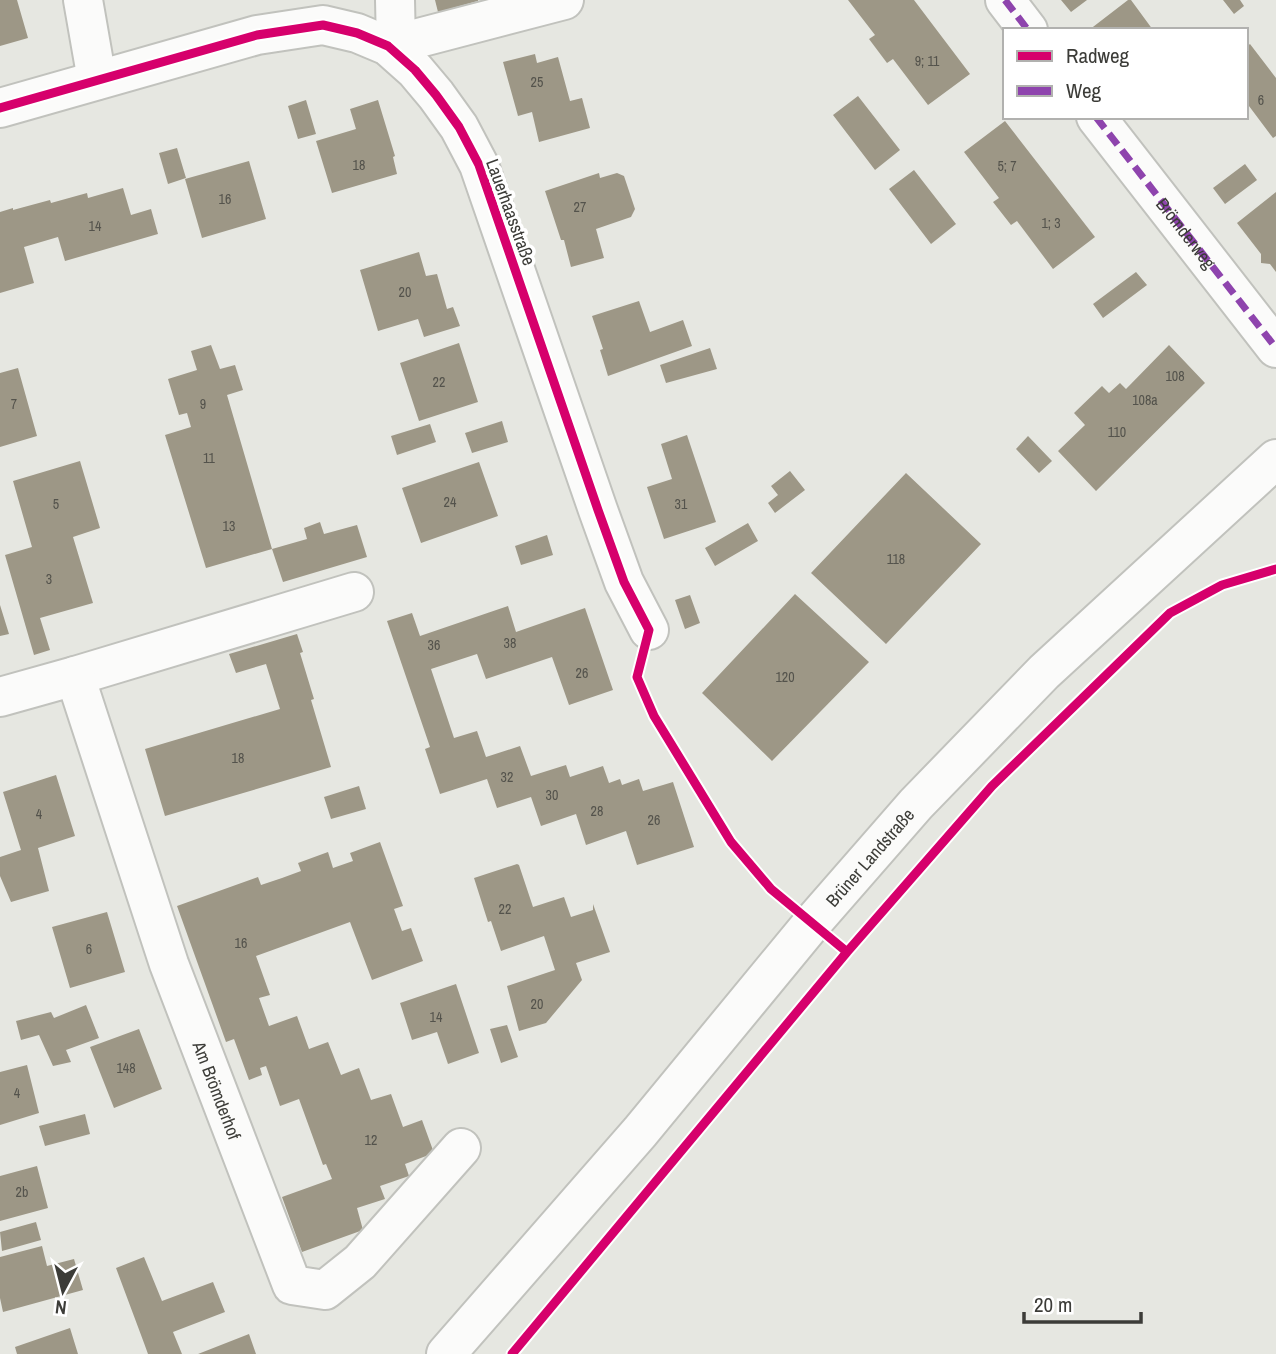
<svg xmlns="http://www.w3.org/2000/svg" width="1276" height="1354" viewBox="0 0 1276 1354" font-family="'Archivo Narrow',sans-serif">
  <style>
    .building { fill: #9d9786 }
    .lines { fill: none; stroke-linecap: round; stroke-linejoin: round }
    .minor-casing { stroke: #c1c2bd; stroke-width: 42 }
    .major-casing { stroke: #c1c2bd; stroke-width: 42 }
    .minor { stroke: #fbfbfa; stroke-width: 38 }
    .major { stroke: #fbfbfa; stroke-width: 38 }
    .quiet { stroke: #8e44ad; stroke-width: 7; stroke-dasharray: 14 7; stroke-linecap: butt }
    .cycleway-casing { stroke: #fff; stroke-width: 13 }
    .cycleway { stroke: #d6006c; stroke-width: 9 }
    .labels { text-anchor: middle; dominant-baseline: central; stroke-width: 7; stroke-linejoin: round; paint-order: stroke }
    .number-label { font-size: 14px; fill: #54534c }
    .street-label { font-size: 18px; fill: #3c3c38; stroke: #fff }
  </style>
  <rect width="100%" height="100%" fill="#e6e7e1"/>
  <path class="building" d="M0,0h17l11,38 -28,8z
    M435,0h43v1l-40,11z
    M848,0h66l56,74 -42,31 -35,-46 -6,4 -18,-24 6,-4z
    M1061,0h26l-16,12z
    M1128,0h3l22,30h-64z
    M1223,0h17l4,6 -10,8z
    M1250,44l26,34v58l-3,2 -27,-36v-55z
    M535,54l2,9 21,-6 12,44 12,-3 8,30 -51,14 -7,-30 -14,4 -15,-54z
    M858,96l42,54 -25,20 -42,-55z
    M306,100l10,34 -18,5 -10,-33z
    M378,100l17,56 -2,1 4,17 -65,19 -16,-52 40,-12 -6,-20z
    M1005,121l90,116 -42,32 -36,-48 -6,4 -18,-23 6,-4 -35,-46z
    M177,148l9,30 -18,6 -9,-31z
    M249,161l17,58 -64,19 -17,-59z
    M1245,164l12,16 -32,24 -12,-16z
    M914,170l42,54 -25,20 -42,-55z
    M599,173l1,5 17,-5 7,3 11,33 -4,8 -35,12 8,29 -33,9 -7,-27h-3l-16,-49z
    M123,188l8,27 20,-6 7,25 -93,27 -7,-24 -34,10 10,36 -34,10v-81l13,-4v2l37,-10 1,3 36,-10 1,5z
    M1276,192v80l-6,-8 -9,-1v-9l-24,-31z
    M419,252l7,24 11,-2 10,35 6,-2 7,19 -36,11 -6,-18 -40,12 -18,-61z
    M1136,272l11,13 -44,33 -10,-14z
    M639,301l11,31 33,-12 9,26 -84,30 -8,-26 3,-1 -11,-33z
    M459,343l19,59 -59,19 -19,-58z
    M211,345l9,24 15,-4 8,25 -16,5 45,154 35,-10 -3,-11 16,-6 4,12 33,-9 10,32 -84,25 -11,-33 -66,19 -41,-133 26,-8 -4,-14 -8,2 -11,-36 29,-9 -6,-19z
    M1169,345l36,38 -109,108 -38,-40 27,-26 -11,-12 28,-27 7,7 11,-10 6,6z
    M710,348l7,21 -51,14 -6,-18z
    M18,368l19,68 -37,11v-74z
    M502,421l6,21 -36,11 -7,-20z
    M430,424l6,18 -39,13 -6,-19z
    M687,435l29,87 -52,17 -17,-52 25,-8 -11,-35z
    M1028,436l24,25 -13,12 -23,-24z
    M80,461l20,67 -27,9 20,66 -53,15 10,32 -16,5 -29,-100 27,-8 -19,-66z
    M479,462l19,54 -77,27 -19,-55z
    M790,471l15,19 -30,23 -7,-10 10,-8 -7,-9z
    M906,473l75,71 -95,100 -75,-71z
    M748,523l10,18 -43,25 -10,-18z
    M547,535l6,20 -32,10 -6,-19z
    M795,594l74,68 -97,99 -70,-68z
    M690,595l10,28 -15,6 -10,-29z
    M0,605l9,29 -9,2z
    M508,606l8,26 69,-24 28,82 -44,15 -17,-48 -66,22 -9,-25 -46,15 23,69 23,-7 9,26 34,-11 11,30 35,-11 4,12 33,-11 6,17 11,-4 2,6 17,-6 4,12 30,-9 21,65 -57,18 -11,-34 -40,14 -10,-31 -35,12 -10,-29 -34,11 -10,-29 -47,15 -15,-45 5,-2 -43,-126 25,-8 8,23z
    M297,634l6,18 -3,1 14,46 -3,1 20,67 -166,49 -20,-67 135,-40 -14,-45 -30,9 -7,-19z
    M56,775l19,61 -37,12 11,43 -38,11 -11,-26v-19l21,-7 -18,-58z
    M359,786l7,23 -35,10 -7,-22z
    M380,842l23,64 -9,3 8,22 9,-3 12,33 -51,19 -22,-58 -94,34 14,39 -11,3 10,28 28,-10 12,33 19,-7 13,33 18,-7 12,32 20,-6 12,33 19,-7 12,33 -29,11 4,12 -29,10 5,13 -28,9 6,22 -61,22 -20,-55 50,-18 -6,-15 -3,1 -24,-66 -19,7 -14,-40 -6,2 2,7 -13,5 -15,-41 -8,3 -49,-136 81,-29 3,8 21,-7 19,-7 -3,-8 30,-11 5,16 20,-7 -3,-8z
    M517,864l2,1 14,42 31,-10 7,20 22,-7v-6l17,48 -34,11 6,17 -36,43 -27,8 -12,-45 48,-16 -11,-34 -43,15 -10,-30 -3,1 -14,-44z
    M107,912l18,60 -55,16 -18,-61z
    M456,984l23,69 -31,11 -11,-32 -25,8 -12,-37z
    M86,1005l13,33 -33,12 5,12 -18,4 -14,-31 -18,5 -5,-19 35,-9 3,6z
    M507,1025l11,32 -17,6 -11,-34z
    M139,1029l23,60 -48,19 -24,-61z
    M27,1065l12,48 -39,12v-53z
    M85,1114l5,20 -45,12 -6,-20z
    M37,1166l11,42 -48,13v-45z
    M36,1222l5,18 -39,11 -2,-19z
    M42,1246l5,20 27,-7 9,31 -80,22 -3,-14v-41z
    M144,1257l18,44 51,-19 12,30 -52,20 9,22h-34l-4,-11 -28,-75z
    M70,1328l8,26h-61l-2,-7z
    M249,1334l7,20h-58z"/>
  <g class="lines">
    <defs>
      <g id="minor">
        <path d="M83,0l14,80"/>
        <path d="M395,0l1,45"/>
        <path d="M1005,0l23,30"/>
        <path d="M388,46l176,-46"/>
        <path d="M0,108l257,-73 66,-10 34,8 31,13 27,24 21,25 23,32 20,38 119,345 26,72 25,48"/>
        <path id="s1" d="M1096,117l180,231"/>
        <path d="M75,676l279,-84"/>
        <path id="s2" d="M0,697l75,-21 94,288 123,321 33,5 35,-28 101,-114"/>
      </g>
      <g id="major">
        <path id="s3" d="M446,1354l194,-222 173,-210 103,-118 128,-132 232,-213"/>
      </g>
    </defs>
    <use href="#minor" class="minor-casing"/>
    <use href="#major" class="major-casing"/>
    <use href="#minor" class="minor"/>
    <use href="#major" class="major"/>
    <path class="quiet" d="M1005,0l23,30
      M1096,117l180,231"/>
    <defs>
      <path id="cycleway" d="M0,108l257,-73 66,-10 34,8 31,13 27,24 21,25 23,32 20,38 119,345 26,72 25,48 -12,47 17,39 77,126 40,47 76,63
        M512,1354l335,-402 145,-166 178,-173 52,-28 54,-16"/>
    </defs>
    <use href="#cycleway" class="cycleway-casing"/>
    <use href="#cycleway" class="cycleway"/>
  </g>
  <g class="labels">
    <g class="number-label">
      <text x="927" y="61">9; 11</text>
      <text x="537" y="82">25</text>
      <text x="1261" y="100">6</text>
      <text x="359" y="165">18</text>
      <text x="1007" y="166">5; 7</text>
      <text x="225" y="199">16</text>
      <text x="580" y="207">27</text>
      <text x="1051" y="223">1; 3</text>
      <text x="95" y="226">14</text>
      <text x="405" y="292">20</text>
      <text x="1175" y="376">108</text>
      <text x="439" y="382">22</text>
      <text x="1145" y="400">108a</text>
      <text x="14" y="404">7</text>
      <text x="203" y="404">9</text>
      <text x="1117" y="432">110</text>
      <text x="209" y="458">11</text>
      <text x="450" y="502">24</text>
      <text x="56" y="504">5</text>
      <text x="681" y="504">31</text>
      <text x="229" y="526">13</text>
      <text x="896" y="559">118</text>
      <text x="49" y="579">3</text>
      <text x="510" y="643">38</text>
      <text x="434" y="645">36</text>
      <text x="582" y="673">26</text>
      <text x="785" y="677">120</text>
      <text x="238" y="758">18</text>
      <text x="507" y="777">32</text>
      <text x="552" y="795">30</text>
      <text x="597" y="811">28</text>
      <text x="39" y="814">4</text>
      <text x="654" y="820">26</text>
      <text x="505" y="909">22</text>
      <text x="241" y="943">16</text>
      <text x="89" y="949">6</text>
      <text x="537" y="1004">20</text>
      <text x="436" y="1017">14</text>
      <text x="126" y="1068">148</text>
      <text x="17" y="1093">4</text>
      <text x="371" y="1140">12</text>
      <text x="22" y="1192">2b</text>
    </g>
    <g class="street-label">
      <text transform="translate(511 212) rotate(70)">Lauerhaasstraße</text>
      <text stroke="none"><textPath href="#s1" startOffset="147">Brömderweg</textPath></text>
      <text stroke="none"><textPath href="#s3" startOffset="653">Brüner Landstraße</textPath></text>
      <text stroke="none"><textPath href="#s2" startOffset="516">Am Brömderhof</textPath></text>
    </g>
  </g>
  <rect x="1003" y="28" width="245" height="91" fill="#ffffff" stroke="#b1b1af" stroke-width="2"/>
  <rect x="1017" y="51" width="35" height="10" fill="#d6006c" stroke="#b1b1af" stroke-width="2"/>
  <text x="1066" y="63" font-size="21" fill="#3c3c38">Radweg</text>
  <rect x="1017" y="86" width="35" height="10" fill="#8e44ad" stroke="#b1b1af" stroke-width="2"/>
  <text x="1066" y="98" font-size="21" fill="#3c3c38">Weg</text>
  <g transform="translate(63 1291) rotate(187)" stroke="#ffffff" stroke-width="5" paint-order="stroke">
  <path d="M0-5L12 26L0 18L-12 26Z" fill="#3c3c38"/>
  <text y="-10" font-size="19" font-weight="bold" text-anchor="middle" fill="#3c3c38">N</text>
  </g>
  <path d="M1024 1312v10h117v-10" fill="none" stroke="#3c3c38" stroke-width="3.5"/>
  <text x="1034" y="1312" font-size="21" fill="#3c3c38" stroke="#ffffff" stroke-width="5" paint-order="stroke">20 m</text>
</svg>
